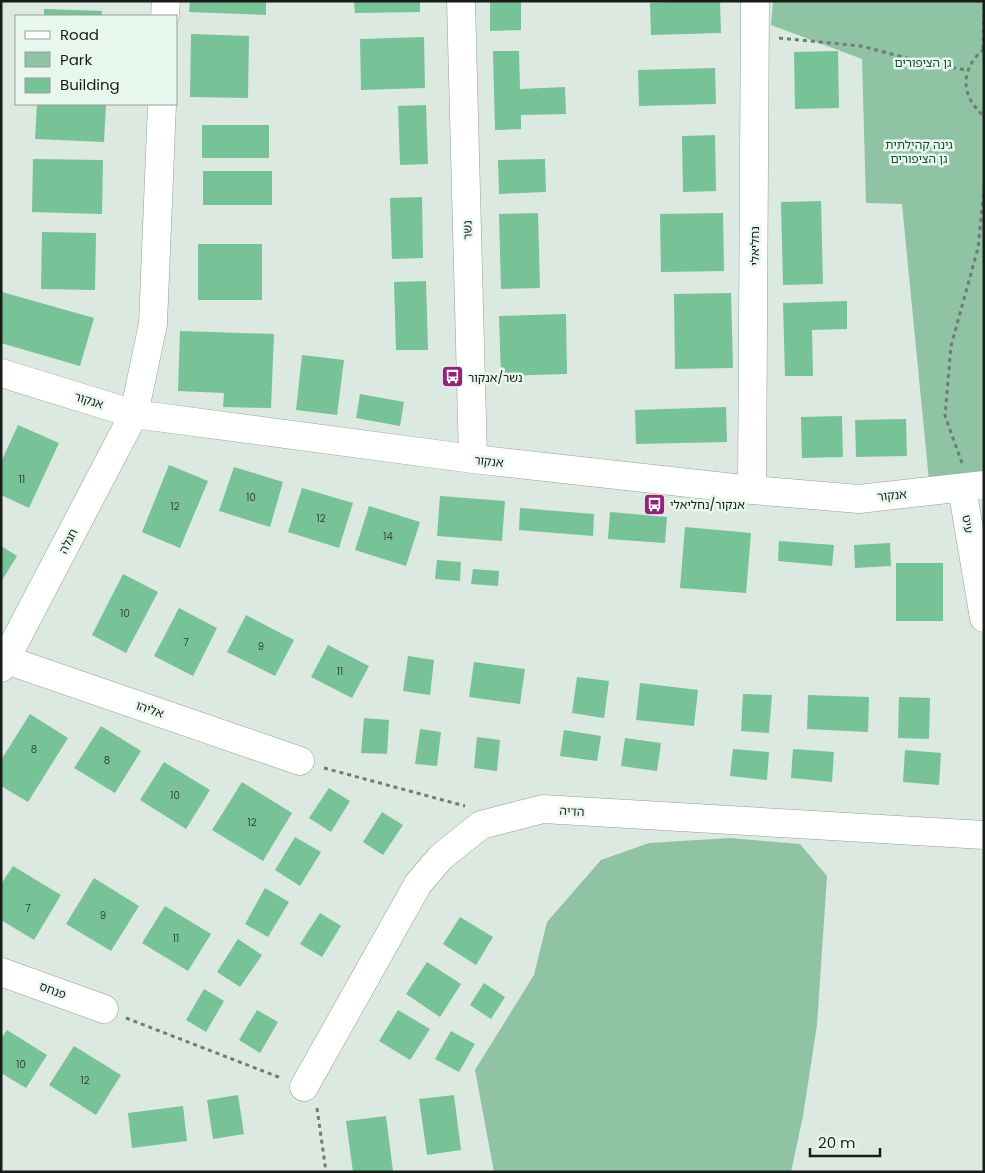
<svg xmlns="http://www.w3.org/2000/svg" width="985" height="1173" viewBox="0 0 985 1173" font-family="Poppins,'Noto Sans Hebrew',sans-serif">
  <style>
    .green { fill: #90c3a4 }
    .building { fill: #77c296 }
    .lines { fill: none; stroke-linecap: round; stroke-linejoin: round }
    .minor-casing { stroke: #929f97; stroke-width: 29 }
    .path { stroke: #717a74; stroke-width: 3; stroke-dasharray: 4 4; stroke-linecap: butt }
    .minor { stroke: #fff; stroke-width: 28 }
    .labels { text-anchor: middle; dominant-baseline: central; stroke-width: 5; stroke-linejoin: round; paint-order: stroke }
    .number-label { font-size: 10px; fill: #304639 }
    .park-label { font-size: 12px; fill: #154f32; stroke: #e8f7ed }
    .street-label { font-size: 12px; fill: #181d1a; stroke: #e8f7ed }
    .poi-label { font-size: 12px; fill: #181d1a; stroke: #e8f7ed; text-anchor: start }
  </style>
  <rect width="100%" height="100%" fill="#dbe9e0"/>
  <path class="green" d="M773,1h211v481l-54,9 -28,-287 -36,-1 -4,-144 -91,-34z
    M730,838l70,6 27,32 -10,149 -14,91 -12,56h-297l-19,-102 59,-95 13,-53 54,-62 48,-17z"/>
  <path class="building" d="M190,1h76v14l-77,-3z
    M354,1h66v11l-65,1z
    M490,1h31v29l-31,1z
    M692,1h28l1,32 -70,2 -1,-32z
    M44,9l58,2 -1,5h-57z
    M191,34l58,2 -1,62 -58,-1z
    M424,37l1,51 -64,2 -1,-51z
    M493,51h26l1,38 45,-2 1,27 -45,1v14l-26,1z
    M838,51l1,57 -44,1 -1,-57z
    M715,68l1,36 -77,2 -1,-36z
    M37,104h69l-2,38 -69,-3z
    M426,105l2,59 -28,1 -2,-59z
    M202,125h67v33h-67z
    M715,135l1,56 -33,1 -1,-56z
    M33,159l70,1 -1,54 -70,-2z
    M545,159l1,33 -47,2 -1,-34z
    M203,171h69v34h-69z
    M422,197l1,61 -31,1 -2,-61z
    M821,201l2,83 -40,1 -2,-83z
    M538,213l2,75 -39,1 -2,-75z
    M723,213l1,58 -63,1 -1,-58z
    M42,232l54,1 -1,57 -54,-1z
    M198,244h64v56h-64z
    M426,281l2,69h-32l-2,-68z
    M2,292l92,26 -14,48 -79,-23z
    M731,293l2,75 -58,1 -1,-75z
    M847,301v28l-35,1 1,46h-28l-2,-73z
    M566,314l1,60 -66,2 -2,-60z
    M180,331l94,3 -3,74 -48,-1 1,-14 -46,-2z
    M302,355l42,5 -7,55 -41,-5z
    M360,394l44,8 -4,24 -44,-8z
    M726,407l1,35 -91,2 -1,-34z
    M842,416l1,41 -41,1 -1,-41z
    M906,419l1,37 -51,1 -1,-37z
    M18,425l41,18 -30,65 -28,-13v-33z
    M169,465l39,16 -28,67 -38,-16z
    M234,467l49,15 -13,45 -51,-16z
    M302,488l51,15 -14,45 -51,-16z
    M440,496l65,5 -3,40 -65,-5z
    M369,506l51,16 -14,44 -51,-16z
    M520,508l74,6 -1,22 -74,-6z
    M610,512l57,5 -2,26 -57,-4z
    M685,527l66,6 -5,60 -66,-5z
    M779,541l55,4 -2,21 -54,-5z
    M890,543l1,23 -36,2 -1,-23z
    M1,546l16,10 -16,26z
    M437,560l24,2 -1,19 -25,-2z
    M896,563h47v58h-47z
    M473,569l26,2 -1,15 -27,-2z
    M123,574l35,18 -32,61 -34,-18z
    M179,608l38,20 -24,48 -39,-20z
    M246,615l48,25 -19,36 -48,-24z
    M328,645l41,21 -17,32 -41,-21z
    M408,656l26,4 -4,35 -27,-4z
    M474,662l51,7 -5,35 -51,-7z
    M577,677l32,4 -5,37 -32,-5z
    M640,683l58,7 -4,36 -58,-6z
    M743,694l29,1 -3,38 -28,-2z
    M808,695l61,2 -1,35 -61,-3z
    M899,697l31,1 -1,41 -31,-1z
    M30,714l38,24 -40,64 -27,-16v-26z
    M364,718l25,2 -2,34 -26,-1z
    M101,726l40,25 -26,42 -41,-25z
    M420,729l21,3 -4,34 -22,-2z
    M564,730l37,6 -4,25 -37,-5z
    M477,737l23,3 -3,31 -23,-3z
    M625,738l36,5 -4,28 -36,-5z
    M733,749l36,3 -2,28 -37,-4z
    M793,749l41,3 -2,30 -41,-4z
    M905,750l36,3 -2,32 -36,-3z
    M164,762l46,28 -24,39 -46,-29z
    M242,782l50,31 -29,48 -51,-31z
    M329,788l21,13 -19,31 -22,-14z
    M382,812l21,13 -20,30 -20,-13z
    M295,837l26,15 -21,34 -25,-16z
    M13,866l48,29 -27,45 -33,-20v-36z
    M94,878l45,28 -28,45 -45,-27z
    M265,888l24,14 -21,35 -23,-13z
    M165,906l46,28 -23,37 -46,-28z
    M320,913l21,13 -19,31 -22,-13z
    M460,917l33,20 -17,28 -33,-21z
    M238,939l24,16 -22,32 -23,-15z
    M427,962l34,22 -21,33 -34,-23z
    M484,983l21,14 -14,22 -21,-14z
    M204,989l20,12 -18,31 -20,-12z
    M257,1010l21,12 -18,31 -21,-13z
    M398,1010l32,19 -20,31 -31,-19z
    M7,1030l40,25 -21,33 -25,-15v-34z
    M451,1031l24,13 -16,28 -24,-13z
    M74,1046l47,29 -25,40 -47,-30z
    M238,1095l6,39 -31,5 -6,-39z
    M454,1095l7,55 -34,5 -8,-56z
    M183,1106l4,35 -55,7 -4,-35z
    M386,1116l7,55 -40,1 -7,-51z"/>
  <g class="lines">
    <defs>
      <path id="minor" d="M461,1l12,458
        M165,16l1,-15
        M1,373l133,41 339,45 279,31 107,9 125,-14
        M962,488l22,130
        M752,490l3,-489
        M1,658l299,103
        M1,668l133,-254 19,-90 9,-220
        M1,972l103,37
        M304,1087l114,-203 23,-27 40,-32 62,-16 441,26"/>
    </defs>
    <use href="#minor" class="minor-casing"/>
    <path class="path" d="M779,38l82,8 73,19 33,5
      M983,49l1,-43
      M984,49c-24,20 -24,47 0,67
      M962,463l-17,-47 6,-70 27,-98 6,-59
      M324,768l141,38
      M126,1018l155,60
      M317,1108l9,64"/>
    <use href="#minor" class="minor"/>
  </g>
  <defs>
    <symbol id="bus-square" viewBox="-11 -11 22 22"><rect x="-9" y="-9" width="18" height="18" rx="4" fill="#95207e" stroke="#e8f7ed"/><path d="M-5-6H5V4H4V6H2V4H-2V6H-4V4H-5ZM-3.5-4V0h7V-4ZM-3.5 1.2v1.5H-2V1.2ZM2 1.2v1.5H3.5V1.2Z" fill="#fff"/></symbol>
  </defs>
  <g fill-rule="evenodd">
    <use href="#bus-square" x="440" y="364" width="25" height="25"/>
    <use href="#bus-square" x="642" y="492" width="25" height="25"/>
  </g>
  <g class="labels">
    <g class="number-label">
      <text x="22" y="479">11</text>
      <text x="251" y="497">10</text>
      <text x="175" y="506">12</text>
      <text x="321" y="518">12</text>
      <text x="388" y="536">14</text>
      <text x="125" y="613">10</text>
      <text x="186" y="642">7</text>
      <text x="261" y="646">9</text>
      <text x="340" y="671">11</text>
      <text x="34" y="749">8</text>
      <text x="107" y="760">8</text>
      <text x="175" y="795">10</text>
      <text x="252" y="822">12</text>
      <text x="28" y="908">7</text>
      <text x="103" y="915">9</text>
      <text x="176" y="938">11</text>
      <text x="21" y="1064">10</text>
      <text x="85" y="1080">12</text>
    </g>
    <g class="park-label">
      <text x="923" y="62">גן הציפורים</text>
      <text x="919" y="144">גינה קהילתית<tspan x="919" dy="14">גן הציפורים</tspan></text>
    </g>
    <g class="street-label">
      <text transform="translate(467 230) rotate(-91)">נשר</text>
      <text transform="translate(754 246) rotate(-90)">נחליאלי</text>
      <text transform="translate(89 400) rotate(17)">אנקור</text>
      <text transform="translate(489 461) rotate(6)">אנקור</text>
      <text transform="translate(892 495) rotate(-6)">אנקור</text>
      <text transform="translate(968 524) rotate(81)">עיט</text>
      <text transform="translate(68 541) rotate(-63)">חגלה</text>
      <text transform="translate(150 709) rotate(19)">אליהו</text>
      <text transform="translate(572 811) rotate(3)">הדיה</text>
      <text transform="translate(53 990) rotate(20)">פנחס</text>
    </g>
    <g class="poi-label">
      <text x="468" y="377">נשר/אנקור</text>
      <text x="670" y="504">אנקור/נחליאלי</text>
    </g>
  </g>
  <rect width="985" height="1173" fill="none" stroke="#181d1a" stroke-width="5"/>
  <rect x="15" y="15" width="162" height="90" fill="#e8f7ed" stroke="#95a099"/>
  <rect x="25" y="31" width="25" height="8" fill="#ffffff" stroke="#95a099"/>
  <text x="60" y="40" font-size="15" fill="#181d1a">Road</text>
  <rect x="25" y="52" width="25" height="15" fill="#90c3a4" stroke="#95a099"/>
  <text x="60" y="65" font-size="15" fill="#181d1a">Park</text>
  <rect x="25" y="78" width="25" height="15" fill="#77c296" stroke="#95a099"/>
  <text x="60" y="90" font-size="15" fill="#181d1a">Building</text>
  <path d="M810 1148v8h70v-8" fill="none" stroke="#181d1a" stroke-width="2.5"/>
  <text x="818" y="1148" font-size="15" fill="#181d1a" stroke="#e8f7ed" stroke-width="4" paint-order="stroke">20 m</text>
</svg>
